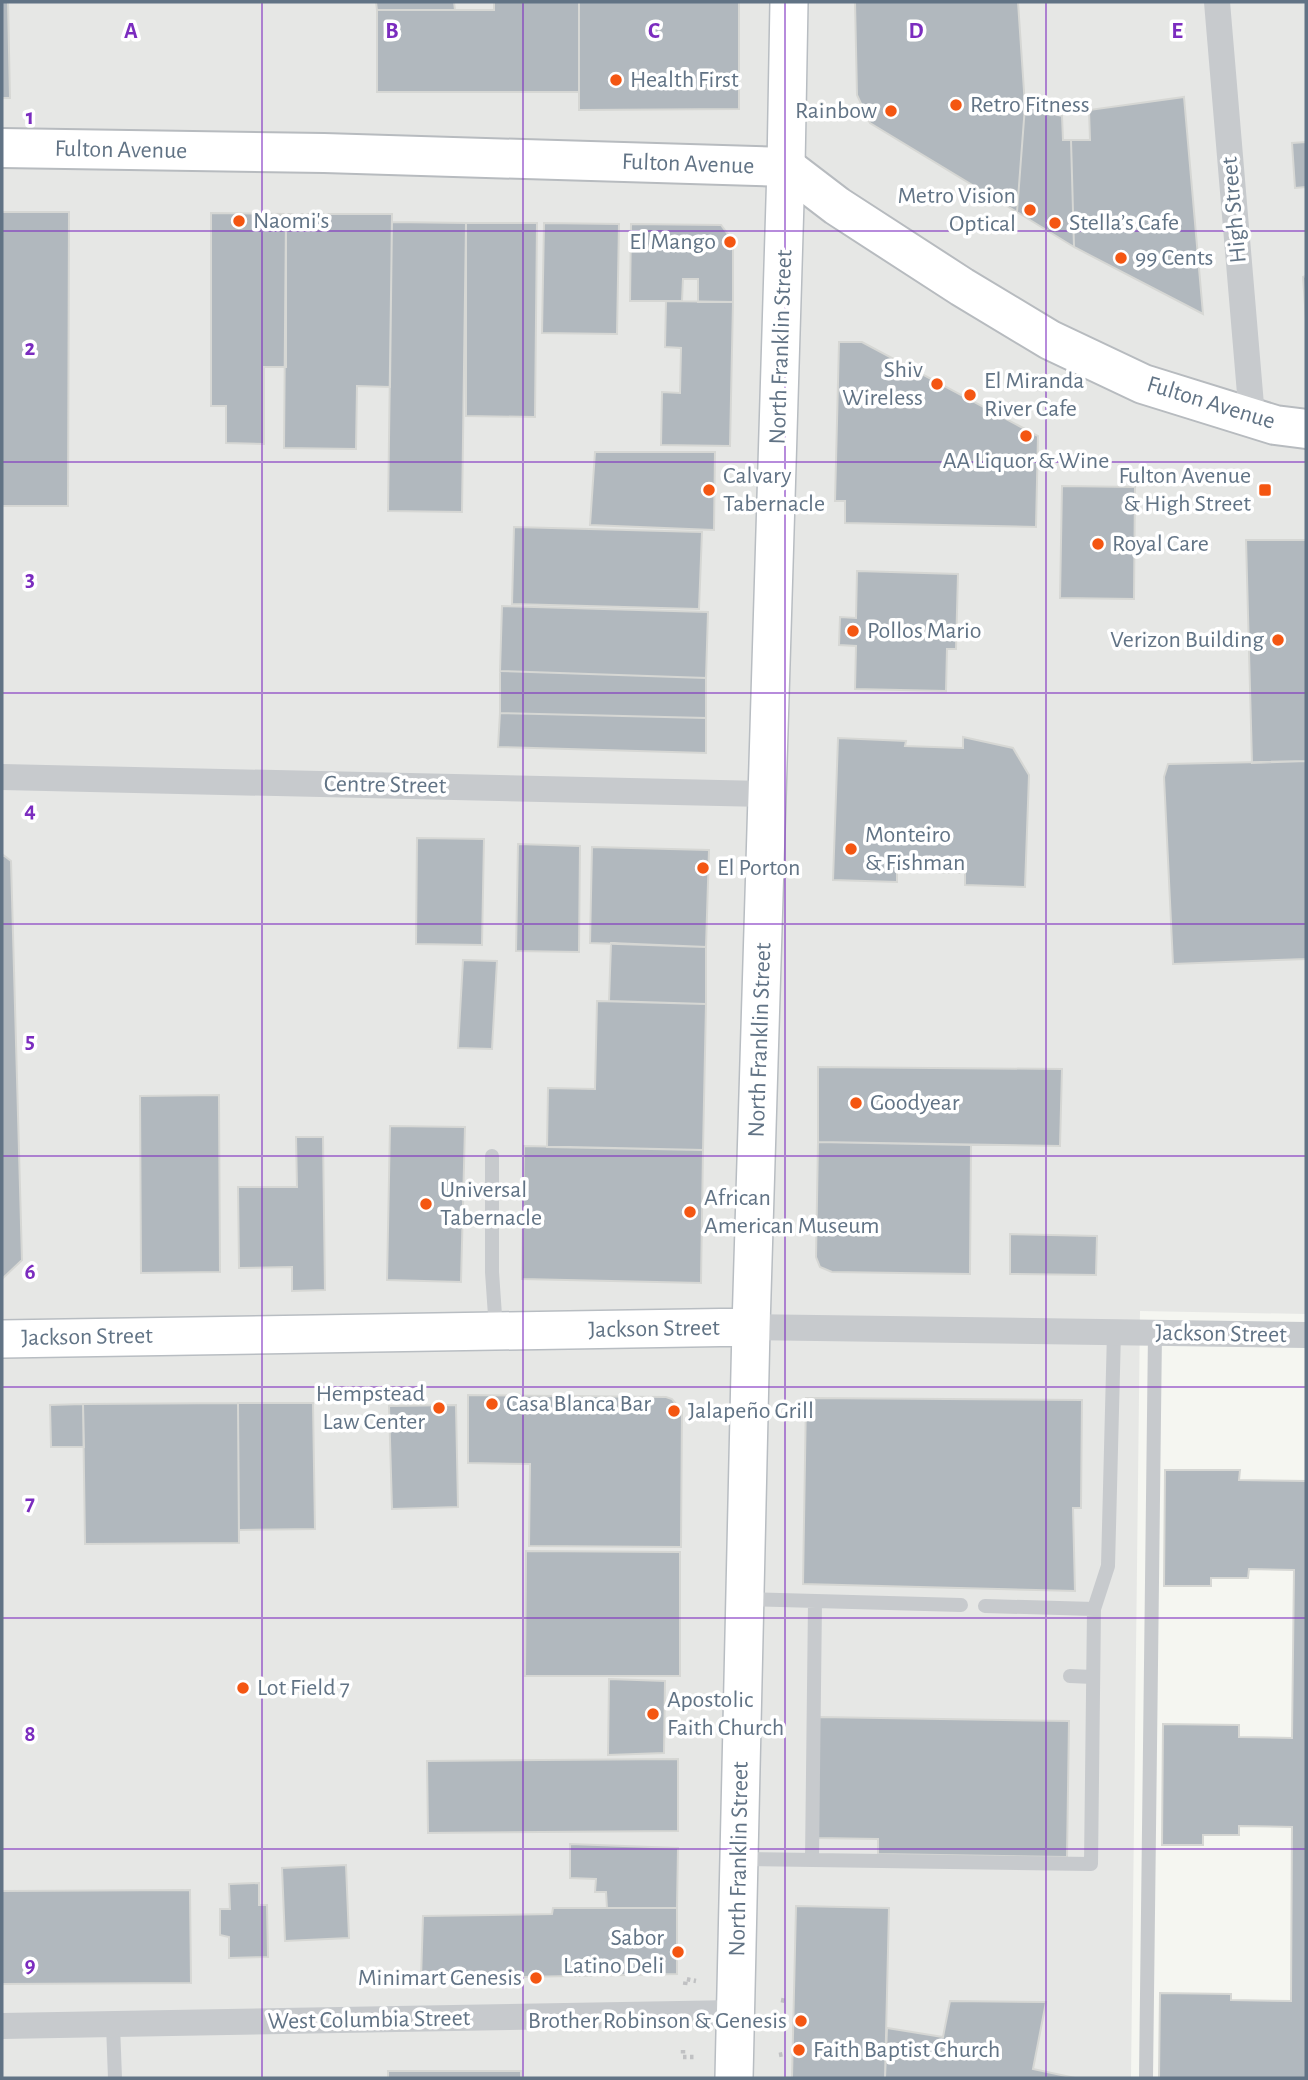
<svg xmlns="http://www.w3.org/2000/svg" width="1308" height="2080" viewBox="0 0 1308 2080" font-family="'Alegreya Sans',sans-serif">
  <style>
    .built { fill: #e6e7e5 }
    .building { fill: #b1b8be; stroke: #d6d7d4; stroke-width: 2 }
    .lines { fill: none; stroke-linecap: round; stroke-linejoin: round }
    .secondary-casing { stroke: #b8bdc2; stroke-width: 40 }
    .primary-casing { stroke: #b7bbbf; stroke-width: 42 }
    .path { stroke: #c0c1c3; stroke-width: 4.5; stroke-dasharray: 3.5 3.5; stroke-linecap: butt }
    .lane { stroke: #c7cacd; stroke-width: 14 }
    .street { stroke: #c7cacd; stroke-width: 26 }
    .secondary { stroke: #fff; stroke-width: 37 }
    .primary { stroke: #fff; stroke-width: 38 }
    .grid { fill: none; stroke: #7b2cbf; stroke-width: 2; stroke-opacity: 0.55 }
    .poi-dot { fill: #f45612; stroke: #fff; stroke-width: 2.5 }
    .labels { text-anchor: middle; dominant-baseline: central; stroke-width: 7; stroke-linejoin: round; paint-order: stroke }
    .poi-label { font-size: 24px; fill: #617385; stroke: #fff; text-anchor: start }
    .street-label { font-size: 24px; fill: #617385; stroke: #fff }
    .grid-label { font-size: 23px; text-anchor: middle; font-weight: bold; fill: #7b2cbf; stroke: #fff; stroke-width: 7; stroke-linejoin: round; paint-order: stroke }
  </style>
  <rect width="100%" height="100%" fill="#f5f6f1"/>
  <path class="built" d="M2,2h1304v1312l-166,-3 -9,767h-1129z"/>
  <path class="building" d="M2,2h6l2,96h-8z
    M376,2h78l1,8h-78z
    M494,2h85v90h-202v-82h117z
    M579,2h160v107l-160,1z
    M855,2h163l7,104 -8,106 -147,-89 -13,-28z
    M1184,97l19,217 -129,-67 -3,-107h19l-1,-30z
    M1025,106l37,10 1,24h8l3,107 -57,-35z
    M1306,142v45l-11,1 -3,-45z
    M2,212h67l-1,294h-66z
    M211,213l75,1v153h-22v77l-38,-1v-37h-15z
    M286,214h106l-2,173 -33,-1 -1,63 -72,-1z
    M392,222l74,1 -4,289 -74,-1z
    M466,223h71l-2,194 -69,-1z
    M544,223l75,1 -2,110 -75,-1z
    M631,224l90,1 12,16v61h-35v-23h-15l-1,22h-52z
    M1306,276v44l-3,-43z
    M666,301l67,1 -3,144 -69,-1 1,-53 18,1 1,-45 -16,-1z
    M839,342h23l176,94 -2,91 -191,-4v-22h-10z
    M595,452h120l-1,78 -124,-5z
    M1062,486l73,1 -1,112 -74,-1z
    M514,527l188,5 -3,77 -187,-5z
    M1246,540h60v221l-54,2z
    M857,571l101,3 -2,75h-9l-1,42 -91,-2 1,-43 -17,-1 1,-28 16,1z
    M502,606l206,6 -2,66 -206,-7z
    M500,671l206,7v40l-206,-5z
    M500,713l206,5v35l-208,-6z
    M963,737l50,11 16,27 -4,112 -60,-2v-12l-68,-2v11l-64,-2 5,-142 68,3 -1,5 58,2z
    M1306,761v198l-133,5 -9,-187 4,-13z
    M417,838l67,1 -2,106 -66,-1z
    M518,844l62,2 -1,106 -63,-1z
    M592,847l117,3 -3,97 -116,-4z
    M2,854l9,7 11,399 -20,19z
    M611,943l95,4v57l-97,-3z
    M463,960l34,1 -5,88 -34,-1z
    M597,1001l109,3 -3,146 -156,-3 1,-59 47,1z
    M818,1067l244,2 -2,77 -242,-4z
    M219,1095l1,177 -79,1 -1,-177z
    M390,1126l75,1 -4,155 -74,-2z
    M296,1137h27l2,153 -33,1v-24l-53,1 -1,-81h59z
    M818,1142l153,3 -1,129 -138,-2 -12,-5 -4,-10z
    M524,1146l179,4 -2,133 -179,-4z
    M1010,1234l87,2 -1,39 -86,-1z
    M468,1395l198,2 6,2 10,12 -1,136 -152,-1 1,-82 -62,-1z
    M806,1398l276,2 -1,108h-8l2,83 -272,-7z
    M238,1403h75l2,126 -76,1z
    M238,1403l1,140 -154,1 -2,-140z
    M83,1404l1,43h-33l-1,-42z
    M456,1405l2,102 -66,2 -3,-103z
    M1165,1470h75l-1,10 67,1v597h-147l1,-85 71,1v6l60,1 1,-174 -53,-1v9h-36v10h-41l1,-121 76,1v12l53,1 2,-168 -45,-1 -1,9h-37v8h-47z
    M526,1551l154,1v124h-155z
    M609,1679l56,2 -1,72 -56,2z
    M819,1717l250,4 -2,136 -189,-3v-15l-61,-1z
    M678,1759v72l-250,2 -1,-72z
    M570,1844l108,4 -1,60h-70l-1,-16h-11l1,-13 -26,-1z
    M346,1865l3,73 -64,3 -3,-73z
    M259,1883v22h8l1,52 -39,1v-21l-9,-2v-26h10l-1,-25z
    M190,1890l1,93 -189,1v-93z
    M796,1906l93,2 -4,170h-93z
    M553,1908h124v66l-256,5 2,-63 129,-2z
    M950,2001l96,1 -13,67 42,9h-190l2,-50 56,9z
    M388,2071h133v7h-133z"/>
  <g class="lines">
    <defs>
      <path id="secondary" d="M2,1339l749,-12
        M734,2078l17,-751 35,-1160 3,-165"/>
      <path id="primary" d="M2,148l322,5 462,14 51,39 125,81 88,53 93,44 132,41 31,4"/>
    </defs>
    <use href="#secondary" class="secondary-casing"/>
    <use href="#primary" class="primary-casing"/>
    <path class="path" d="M685,1985l1,-6 10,2
      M781,2000l5,1
      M683,2050v7h11
      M779,2055l5,-1"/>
    <path class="lane" d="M492,1156v116l4,58
      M746,1599l215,6
      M985,1606l109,3
      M1070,1676l23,1
      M740,1859l351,5 3,-255 14,-43 6,-234
      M812,1860l3,-258
      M113,2025l2,53
      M1146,2078l9,-745"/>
    <path class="street" d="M1217,2l35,415
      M2,777l766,17
      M751,1327l555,8
      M2,2026l734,-13"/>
    <use href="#secondary" class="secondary"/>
    <use href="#primary" class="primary"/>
  </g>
  <path class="grid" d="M262,2v2076M523,2v2076M785,2v2076M1046,2v2076M2,231h1304M2,462h1304M2,693h1304M2,924h1304M2,1156h1304M2,1387h1304M2,1618h1304M2,1849h1304"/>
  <g class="poi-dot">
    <circle cx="616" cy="80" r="7"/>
    <circle cx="956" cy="105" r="7"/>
    <circle cx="891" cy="111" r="7"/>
    <circle cx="1030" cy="210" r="7"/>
    <circle cx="239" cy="221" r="7"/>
    <circle cx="1055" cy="223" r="7"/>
    <circle cx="730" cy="242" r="7"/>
    <circle cx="1121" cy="258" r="7"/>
    <circle cx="937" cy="384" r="7"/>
    <circle cx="970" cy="395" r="7"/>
    <circle cx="1026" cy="436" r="7"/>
    <circle cx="709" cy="490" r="7"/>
    <rect x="1258" y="483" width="14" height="14" rx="3.5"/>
    <circle cx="1098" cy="544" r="7"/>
    <circle cx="853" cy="631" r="7"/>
    <circle cx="1278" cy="640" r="7"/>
    <circle cx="851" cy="849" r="7"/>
    <circle cx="703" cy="868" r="7"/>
    <circle cx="856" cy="1103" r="7"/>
    <circle cx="426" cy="1204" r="7"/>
    <circle cx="690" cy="1212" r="7"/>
    <circle cx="492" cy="1404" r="7"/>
    <circle cx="439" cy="1408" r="7"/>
    <circle cx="674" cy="1411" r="7"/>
    <circle cx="243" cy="1688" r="7"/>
    <circle cx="653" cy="1714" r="7"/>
    <circle cx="678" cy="1952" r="7"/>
    <circle cx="536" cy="1978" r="7"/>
    <circle cx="801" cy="2021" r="7"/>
    <circle cx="799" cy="2050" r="7"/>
  </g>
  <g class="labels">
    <g class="poi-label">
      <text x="630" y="80">Health First</text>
      <text x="970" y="105">Retro Fitness</text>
      <text x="877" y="111" text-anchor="end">Rainbow</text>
      <text x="1016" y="196" text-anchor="end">Metro Vision<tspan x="1016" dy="28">Optical</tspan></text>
      <text x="253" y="221">Naomi's</text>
      <text x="1069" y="223">Stella’s Cafe</text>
      <text x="716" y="242" text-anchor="end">El Mango</text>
      <text x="1135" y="258">99 Cents</text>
      <text x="923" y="370" text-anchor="end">Shiv<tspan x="923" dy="28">Wireless</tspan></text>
      <text x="984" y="381">El Miranda<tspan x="984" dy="28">River Cafe</tspan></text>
      <text x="1026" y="461" text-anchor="middle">AA Liquor &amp; Wine</text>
      <text x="723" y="476">Calvary<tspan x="723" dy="28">Tabernacle</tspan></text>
      <text x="1251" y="476" text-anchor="end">Fulton Avenue<tspan x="1251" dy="28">&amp; High Street</tspan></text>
      <text x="1112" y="544">Royal Care</text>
      <text x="867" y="631">Pollos Mario</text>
      <text x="1264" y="640" text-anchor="end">Verizon Building</text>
      <text x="865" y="835">Monteiro<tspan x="865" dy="28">&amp; Fishman</tspan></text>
      <text x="717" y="868">El Porton</text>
      <text x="870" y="1103">Goodyear</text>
      <text x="440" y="1190">Universal<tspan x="440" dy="28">Tabernacle</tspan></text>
      <text x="704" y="1198">African<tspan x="704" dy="28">American Museum</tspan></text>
      <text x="425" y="1394" text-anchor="end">Hempstead<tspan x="425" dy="28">Law Center</tspan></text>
      <text x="506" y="1404">Casa Blanca Bar</text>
      <text x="688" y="1411">Jalapeño Grill</text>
      <text x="257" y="1688">Lot Field 7</text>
      <text x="667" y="1700">Apostolic<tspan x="667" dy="28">Faith Church</tspan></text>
      <text x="664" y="1938" text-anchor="end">Sabor<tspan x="664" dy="28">Latino Deli</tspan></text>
      <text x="522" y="1978" text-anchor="end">Minimart Genesis</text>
      <text x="787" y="2021" text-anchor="end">Brother Robinson &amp; Genesis</text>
      <text x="813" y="2050">Faith Baptist Church</text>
    </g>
    <g class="street-label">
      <text transform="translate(121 150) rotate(1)">Fulton Avenue</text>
      <text transform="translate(688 164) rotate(2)">Fulton Avenue</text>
      <text transform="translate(1234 210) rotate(-95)">High Street</text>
      <text transform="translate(781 347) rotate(-88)">North Franklin Street</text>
      <text transform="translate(1211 403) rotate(17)">Fulton Avenue</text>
      <text transform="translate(385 785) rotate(1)">Centre Street</text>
      <text transform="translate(760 1040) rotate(-88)">North Franklin Street</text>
      <text transform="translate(654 1329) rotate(-1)">Jackson Street</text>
      <text transform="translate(1221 1334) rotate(1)">Jackson Street</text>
      <text transform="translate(87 1337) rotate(-1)">Jackson Street</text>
      <text transform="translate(739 1859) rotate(-89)">North Franklin Street</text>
      <text transform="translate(369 2020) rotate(-1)">West Columbia Street</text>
    </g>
  </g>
  <g class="grid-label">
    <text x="131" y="38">A</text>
    <text x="392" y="38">B</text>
    <text x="654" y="38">C</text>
    <text x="916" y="38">D</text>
    <text x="1177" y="38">E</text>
    <text x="30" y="124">1</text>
    <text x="30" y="355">2</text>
    <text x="30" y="586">3</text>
    <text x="30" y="817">4</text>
    <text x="30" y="1048">5</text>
    <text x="30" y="1279">6</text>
    <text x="30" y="1510">7</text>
    <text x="30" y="1741">8</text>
    <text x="30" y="1972">9</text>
  </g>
  <rect width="1308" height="2080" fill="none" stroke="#617385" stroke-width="7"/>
</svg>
